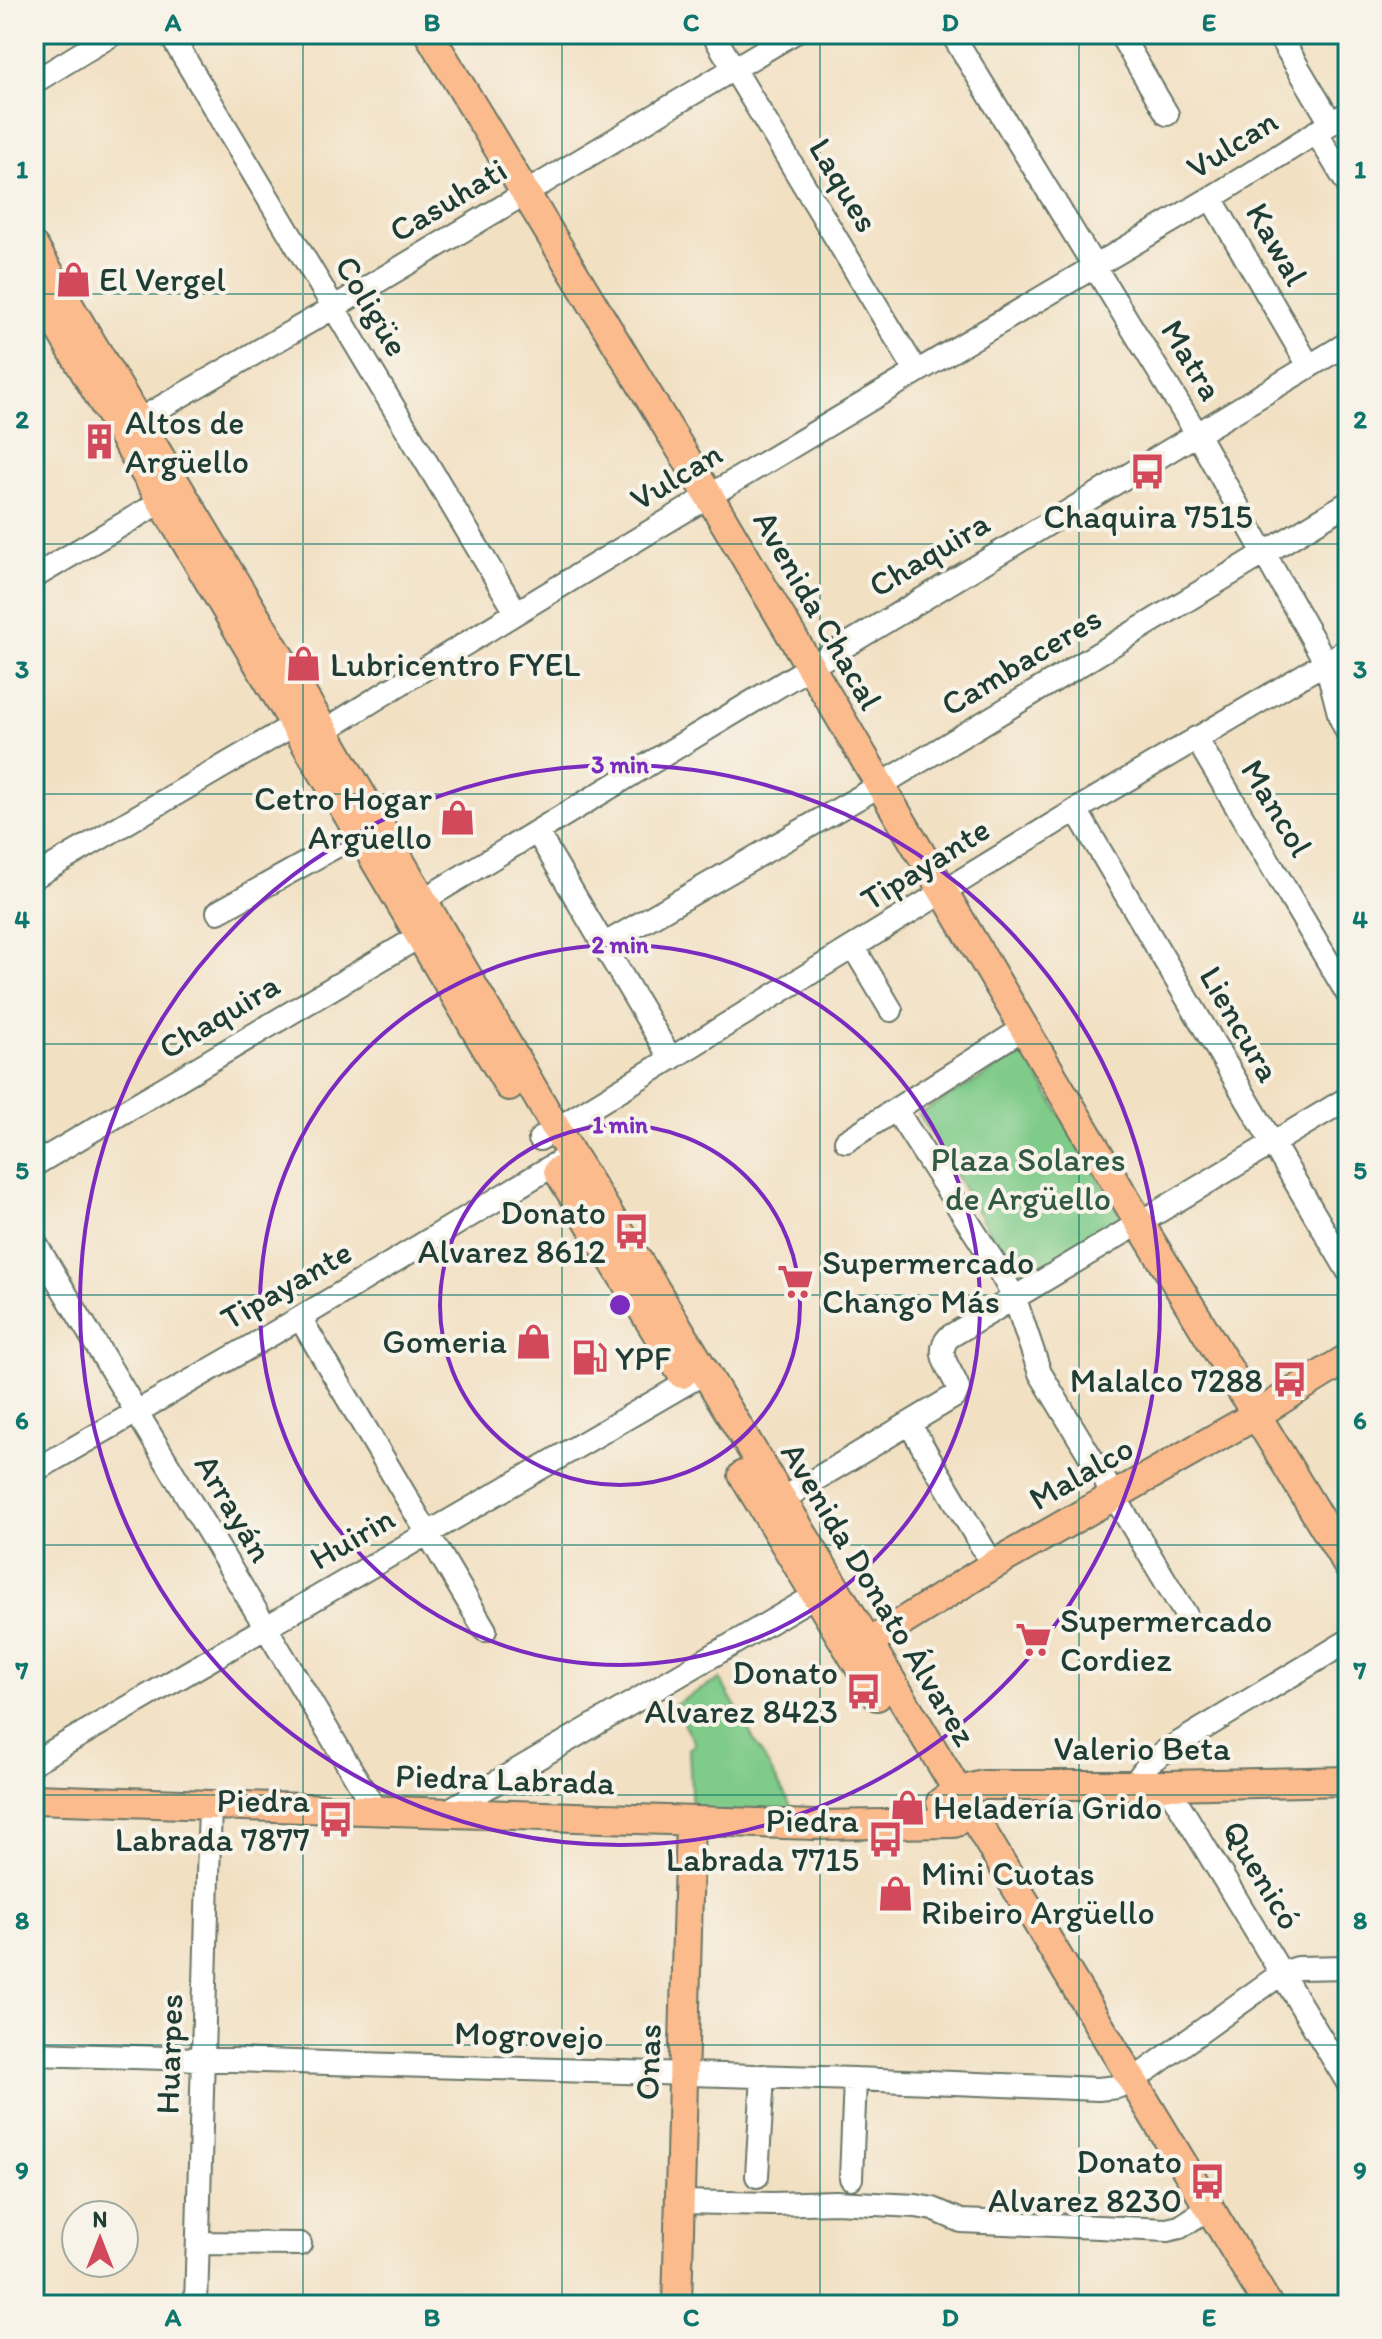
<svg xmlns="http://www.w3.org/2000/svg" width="1382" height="2339" viewBox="0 0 1382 2339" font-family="Itim,sans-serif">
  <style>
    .green { fill: #7fcb89; stroke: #4f845e; stroke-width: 2 }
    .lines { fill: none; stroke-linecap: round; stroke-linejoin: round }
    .minor-casing { stroke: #697666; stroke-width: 26 }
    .major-casing { stroke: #697666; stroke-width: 32 }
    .minor { stroke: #fff; stroke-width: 22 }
    .major { stroke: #fbbb8c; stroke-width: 28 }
    .grid { fill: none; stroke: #0f766e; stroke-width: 2; stroke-opacity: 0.55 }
    .ring { fill: none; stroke: #7b2cbf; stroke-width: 4 }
    .labels { text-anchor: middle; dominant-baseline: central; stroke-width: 8; stroke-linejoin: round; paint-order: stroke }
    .street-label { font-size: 34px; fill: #1f3d34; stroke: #f7f3e8 }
    .poi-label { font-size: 34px; fill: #1f3d34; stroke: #f7f3e8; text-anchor: start }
    .park-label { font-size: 34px; fill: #325945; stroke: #f7f3e8 }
    .centre { fill: #7b2cbf; stroke: #f7f3e8; stroke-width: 4 }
    .ring-label { font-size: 24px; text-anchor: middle; font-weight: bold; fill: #7b2cbf; stroke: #f7f3e8; stroke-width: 8; stroke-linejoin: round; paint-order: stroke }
    .neatline { fill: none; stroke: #0f766e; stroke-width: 3 }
    .grid-label { font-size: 26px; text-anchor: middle; font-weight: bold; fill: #0f766e }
  </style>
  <rect width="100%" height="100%" fill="#f7f3e8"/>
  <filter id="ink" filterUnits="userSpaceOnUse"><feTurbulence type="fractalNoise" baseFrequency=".0125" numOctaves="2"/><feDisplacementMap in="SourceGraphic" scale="16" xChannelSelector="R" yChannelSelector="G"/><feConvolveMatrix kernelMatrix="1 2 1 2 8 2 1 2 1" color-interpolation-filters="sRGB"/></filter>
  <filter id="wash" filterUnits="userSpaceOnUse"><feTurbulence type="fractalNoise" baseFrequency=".006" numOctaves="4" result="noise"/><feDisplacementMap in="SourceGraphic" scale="32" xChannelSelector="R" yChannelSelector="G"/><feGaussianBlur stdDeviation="1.8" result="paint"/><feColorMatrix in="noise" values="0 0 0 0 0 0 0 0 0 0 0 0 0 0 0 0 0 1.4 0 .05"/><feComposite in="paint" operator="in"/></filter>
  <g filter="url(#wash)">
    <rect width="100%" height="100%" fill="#f2e0c3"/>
    <path class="green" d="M1024,1053l102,171 -104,62 -103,-172z
      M720,1679l76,136 -104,-4 -3,-62 6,-5 -22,-39z"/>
  </g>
  <g filter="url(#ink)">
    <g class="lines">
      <defs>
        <path id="minor" d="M170,34l346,578
          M713,34l203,337
          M952,34l245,400 129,229 14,54 8,17
          M1120,34l47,80
          M1278,34l53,89
          M34,82l79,-48
          M1316,132l32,53
          M1211,198l98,168
          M137,421l196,-113 459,-274
          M34,577l128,-76
          M1196,738l152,257
          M1076,810l272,461
          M537,832l134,227
          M34,877l251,-147c16,-4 32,1 47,-4 290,-180 583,-354 877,-527 47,-28 92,-58 139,-86
          M423,900l925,-557
          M218,912l142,-79
          M603,945l276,-159 469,-283
          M854,948l37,62
          M896,1110l101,157 18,32 25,74 146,242
          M540,1139l536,-329 272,-161
          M846,1141l178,-113
          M34,1165l398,-236
          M34,1241l342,570
          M300,1318l185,312
          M910,1425l83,140
          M34,1471l266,-153 267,-161
          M781,1500l174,-104 3,-8c-6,-18 -25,-34 -9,-51l399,-239
          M34,1762l670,-389
          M1134,1784l16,-22 14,-10 184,-111
          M1167,1785l181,298
          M444,1813l384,-225
          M34,2054l821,25 243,10 19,-2 15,-6 150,-108 16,-5 50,-1
          M757,2176l6,-100
          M851,2178l4,-99
          M680,2202l93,2 62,-2 81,4 17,3 28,12 206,9 13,-3 17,-11
          M198,2243l102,1
          M196,2305l14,-500"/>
        <path id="major" d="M429,34l280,462 427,721 212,349
          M34,247l289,482 248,425 70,112 627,1039
          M34,286l475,800
          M558,1171l124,203
          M743,1475l134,221
          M854,1652l139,-87 263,-150 92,-57
          M34,1799l781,26 139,-2 15,-12
          M941,1802l15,-10 27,-7h184l181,-4
          M677,2305l13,-484"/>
      </defs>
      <use href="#minor" class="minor-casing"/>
      <use href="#major" class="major-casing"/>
      <use href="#minor" class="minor"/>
      <use href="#major" class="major"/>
    </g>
  </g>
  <path class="grid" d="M303,34v2271M562,34v2271M820,34v2271M1079,34v2271M34,294h1314M34,544h1314M34,794h1314M34,1044h1314M34,1295h1314M34,1545h1314M34,1795h1314M34,2045h1314"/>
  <g class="ring">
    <circle cx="620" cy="1305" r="180"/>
    <circle cx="620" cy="1305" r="360"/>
    <circle cx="620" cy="1305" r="540"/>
  </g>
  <defs>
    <symbol id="shop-bare" viewBox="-9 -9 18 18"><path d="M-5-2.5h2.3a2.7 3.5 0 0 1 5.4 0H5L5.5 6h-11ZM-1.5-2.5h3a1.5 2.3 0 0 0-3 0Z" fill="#d1495b" stroke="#f7f3e8" stroke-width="2.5" paint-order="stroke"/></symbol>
    <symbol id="building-bare" viewBox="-9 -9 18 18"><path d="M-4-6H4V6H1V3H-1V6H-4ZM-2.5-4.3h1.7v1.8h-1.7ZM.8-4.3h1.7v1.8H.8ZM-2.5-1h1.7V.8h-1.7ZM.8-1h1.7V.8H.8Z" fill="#d1495b" stroke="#f7f3e8" stroke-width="2.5" paint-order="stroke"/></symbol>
    <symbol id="bus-bare" viewBox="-9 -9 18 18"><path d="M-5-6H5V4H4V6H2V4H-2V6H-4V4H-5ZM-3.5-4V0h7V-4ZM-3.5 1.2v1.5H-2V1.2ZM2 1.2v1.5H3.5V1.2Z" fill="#d1495b" stroke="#f7f3e8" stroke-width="2.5" paint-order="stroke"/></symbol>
    <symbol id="supermarket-bare" viewBox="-9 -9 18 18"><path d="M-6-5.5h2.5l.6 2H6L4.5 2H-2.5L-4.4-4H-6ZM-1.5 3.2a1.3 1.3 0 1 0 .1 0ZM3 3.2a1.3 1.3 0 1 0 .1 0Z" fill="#d1495b" stroke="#f7f3e8" stroke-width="2.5" paint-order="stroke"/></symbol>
    <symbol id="fuel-bare" viewBox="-9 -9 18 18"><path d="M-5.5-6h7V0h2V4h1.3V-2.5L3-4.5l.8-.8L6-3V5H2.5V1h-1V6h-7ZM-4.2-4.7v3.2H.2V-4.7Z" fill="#d1495b" stroke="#f7f3e8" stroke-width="2.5" paint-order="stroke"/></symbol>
  </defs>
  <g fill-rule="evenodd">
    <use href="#shop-bare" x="48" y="254" width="51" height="51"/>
    <use href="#building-bare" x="74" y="416" width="51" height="51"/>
    <use href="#bus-bare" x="1122" y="446" width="51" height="51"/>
    <use href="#shop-bare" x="278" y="638" width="51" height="51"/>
    <use href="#shop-bare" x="432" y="792" width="51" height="51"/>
    <use href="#bus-bare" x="606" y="1206" width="51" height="51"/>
    <use href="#supermarket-bare" x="770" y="1256" width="51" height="51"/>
    <use href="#shop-bare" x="508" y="1316" width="51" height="51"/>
    <use href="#fuel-bare" x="564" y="1332" width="51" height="51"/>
    <use href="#bus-bare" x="1264" y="1354" width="51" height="51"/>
    <use href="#supermarket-bare" x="1008" y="1614" width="51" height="51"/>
    <use href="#bus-bare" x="838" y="1666" width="51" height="51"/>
    <use href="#shop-bare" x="882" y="1782" width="51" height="51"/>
    <use href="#bus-bare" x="310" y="1794" width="51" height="51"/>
    <use href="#bus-bare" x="860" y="1814" width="51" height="51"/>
    <use href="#shop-bare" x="870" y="1868" width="51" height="51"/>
    <use href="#bus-bare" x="1182" y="2156" width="51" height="51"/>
  </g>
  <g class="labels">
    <g class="street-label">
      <text transform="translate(1232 144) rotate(-32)">Vulcan</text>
      <text transform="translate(844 185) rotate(59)">Laques</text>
      <text transform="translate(448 200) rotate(-31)">Casuhati</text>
      <text transform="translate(1277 244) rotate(60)">Kawal</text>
      <text transform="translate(372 306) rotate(59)">Coligüe</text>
      <text transform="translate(1192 360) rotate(59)">Matra</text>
      <text transform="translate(676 476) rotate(-31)">Vulcan</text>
      <text transform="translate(929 554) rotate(-31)">Chaquira</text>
      <text transform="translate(818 610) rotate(60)">Avenida Chacal</text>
      <text transform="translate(1021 661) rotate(-31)">Cambaceres</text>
      <text transform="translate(1277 808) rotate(59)">Mancol</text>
      <text transform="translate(925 864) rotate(-32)">Tipayante</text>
      <text transform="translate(219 1016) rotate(-31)">Chaquira</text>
      <text transform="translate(1240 1024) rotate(60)">Liencura</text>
      <text transform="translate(286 1285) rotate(-30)">Tipayante</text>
      <text transform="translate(1081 1473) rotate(-30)">Malalco</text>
      <text transform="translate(234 1508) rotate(59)">Arrayán</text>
      <text transform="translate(352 1538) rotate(-30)">Huirin</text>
      <text transform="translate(879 1594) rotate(59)">Avenida Donato Álvarez</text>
      <text x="1142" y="1748">Valerio Beta</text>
      <text transform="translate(505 1779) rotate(2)">Piedra Labrada</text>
      <text transform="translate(1262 1875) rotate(59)">Quenicó</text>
      <text transform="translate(529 2035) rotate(2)">Mogrovejo</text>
      <text transform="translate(169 2054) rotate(-88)">Huarpes</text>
      <text transform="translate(648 2062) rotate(-88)">Onas</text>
    </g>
    <g class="poi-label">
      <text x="99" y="279">El Vergel</text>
      <text x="125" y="422">Altos de<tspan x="125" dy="39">Argüello</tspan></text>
      <text x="1148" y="516" text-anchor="middle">Chaquira 7515</text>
      <text x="330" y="664">Lubricentro FYEL</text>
      <text x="432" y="798" text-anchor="end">Cetro Hogar<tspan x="432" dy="39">Argüello</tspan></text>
      <text x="606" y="1212" text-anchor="end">Donato<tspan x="606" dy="39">Alvarez 8612</tspan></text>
      <text x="822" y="1262">Supermercado<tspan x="822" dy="39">Chango Más</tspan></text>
      <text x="507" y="1341" text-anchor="end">Gomeria</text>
      <text x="615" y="1358">YPF</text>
      <text x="1263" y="1380" text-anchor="end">Malalco 7288</text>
      <text x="1060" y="1620">Supermercado<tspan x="1060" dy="39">Cordiez</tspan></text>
      <text x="838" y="1672" text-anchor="end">Donato<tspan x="838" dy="39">Alvarez 8423</tspan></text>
      <text x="310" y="1800" text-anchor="end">Piedra<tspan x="310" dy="39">Labrada 7877</tspan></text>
      <text x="933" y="1807">Heladería Grido</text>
      <text x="859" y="1820" text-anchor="end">Piedra<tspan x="859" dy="39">Labrada 7715</tspan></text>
      <text x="921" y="1873">Mini Cuotas<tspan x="921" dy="39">Ribeiro Argüello</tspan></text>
      <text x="1182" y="2161" text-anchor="end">Donato<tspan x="1182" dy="39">Alvarez 8230</tspan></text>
    </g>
    <g class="park-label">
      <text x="1028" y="1159">Plaza Solares<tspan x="1028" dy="39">de Argüello</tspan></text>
    </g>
  </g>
  <circle cx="620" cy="1305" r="12" class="centre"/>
  <g class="ring-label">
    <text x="620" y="773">3 min</text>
    <text x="620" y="953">2 min</text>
    <text x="620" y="1133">1 min</text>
  </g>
  <rect width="1382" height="2339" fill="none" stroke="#f7f3e8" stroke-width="88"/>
  <g transform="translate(100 2239)"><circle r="38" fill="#f7f3e8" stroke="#a1aaa0" stroke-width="2"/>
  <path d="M0-6L14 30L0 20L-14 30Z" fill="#d1495b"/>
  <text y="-12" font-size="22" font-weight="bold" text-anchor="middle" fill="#1f3d34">N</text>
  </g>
  <rect x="44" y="44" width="1294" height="2251" class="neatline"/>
  <g class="grid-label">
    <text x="173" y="31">A</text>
    <text x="432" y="31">B</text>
    <text x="691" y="31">C</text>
    <text x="950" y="31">D</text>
    <text x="1209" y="31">E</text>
    <text x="22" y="178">1</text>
    <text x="1360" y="178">1</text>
    <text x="22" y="428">2</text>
    <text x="1360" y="428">2</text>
    <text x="22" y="678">3</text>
    <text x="1360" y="678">3</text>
    <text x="22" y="928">4</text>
    <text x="1360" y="928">4</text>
    <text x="22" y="1179">5</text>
    <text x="1360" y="1179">5</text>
    <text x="22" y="1429">6</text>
    <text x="1360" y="1429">6</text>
    <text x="22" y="1679">7</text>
    <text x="1360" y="1679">7</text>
    <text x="22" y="1929">8</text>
    <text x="1360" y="1929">8</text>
    <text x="22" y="2179">9</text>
    <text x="1360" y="2179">9</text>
    <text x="173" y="2326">A</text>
    <text x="432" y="2326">B</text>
    <text x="691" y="2326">C</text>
    <text x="950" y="2326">D</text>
    <text x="1209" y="2326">E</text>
  </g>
</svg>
